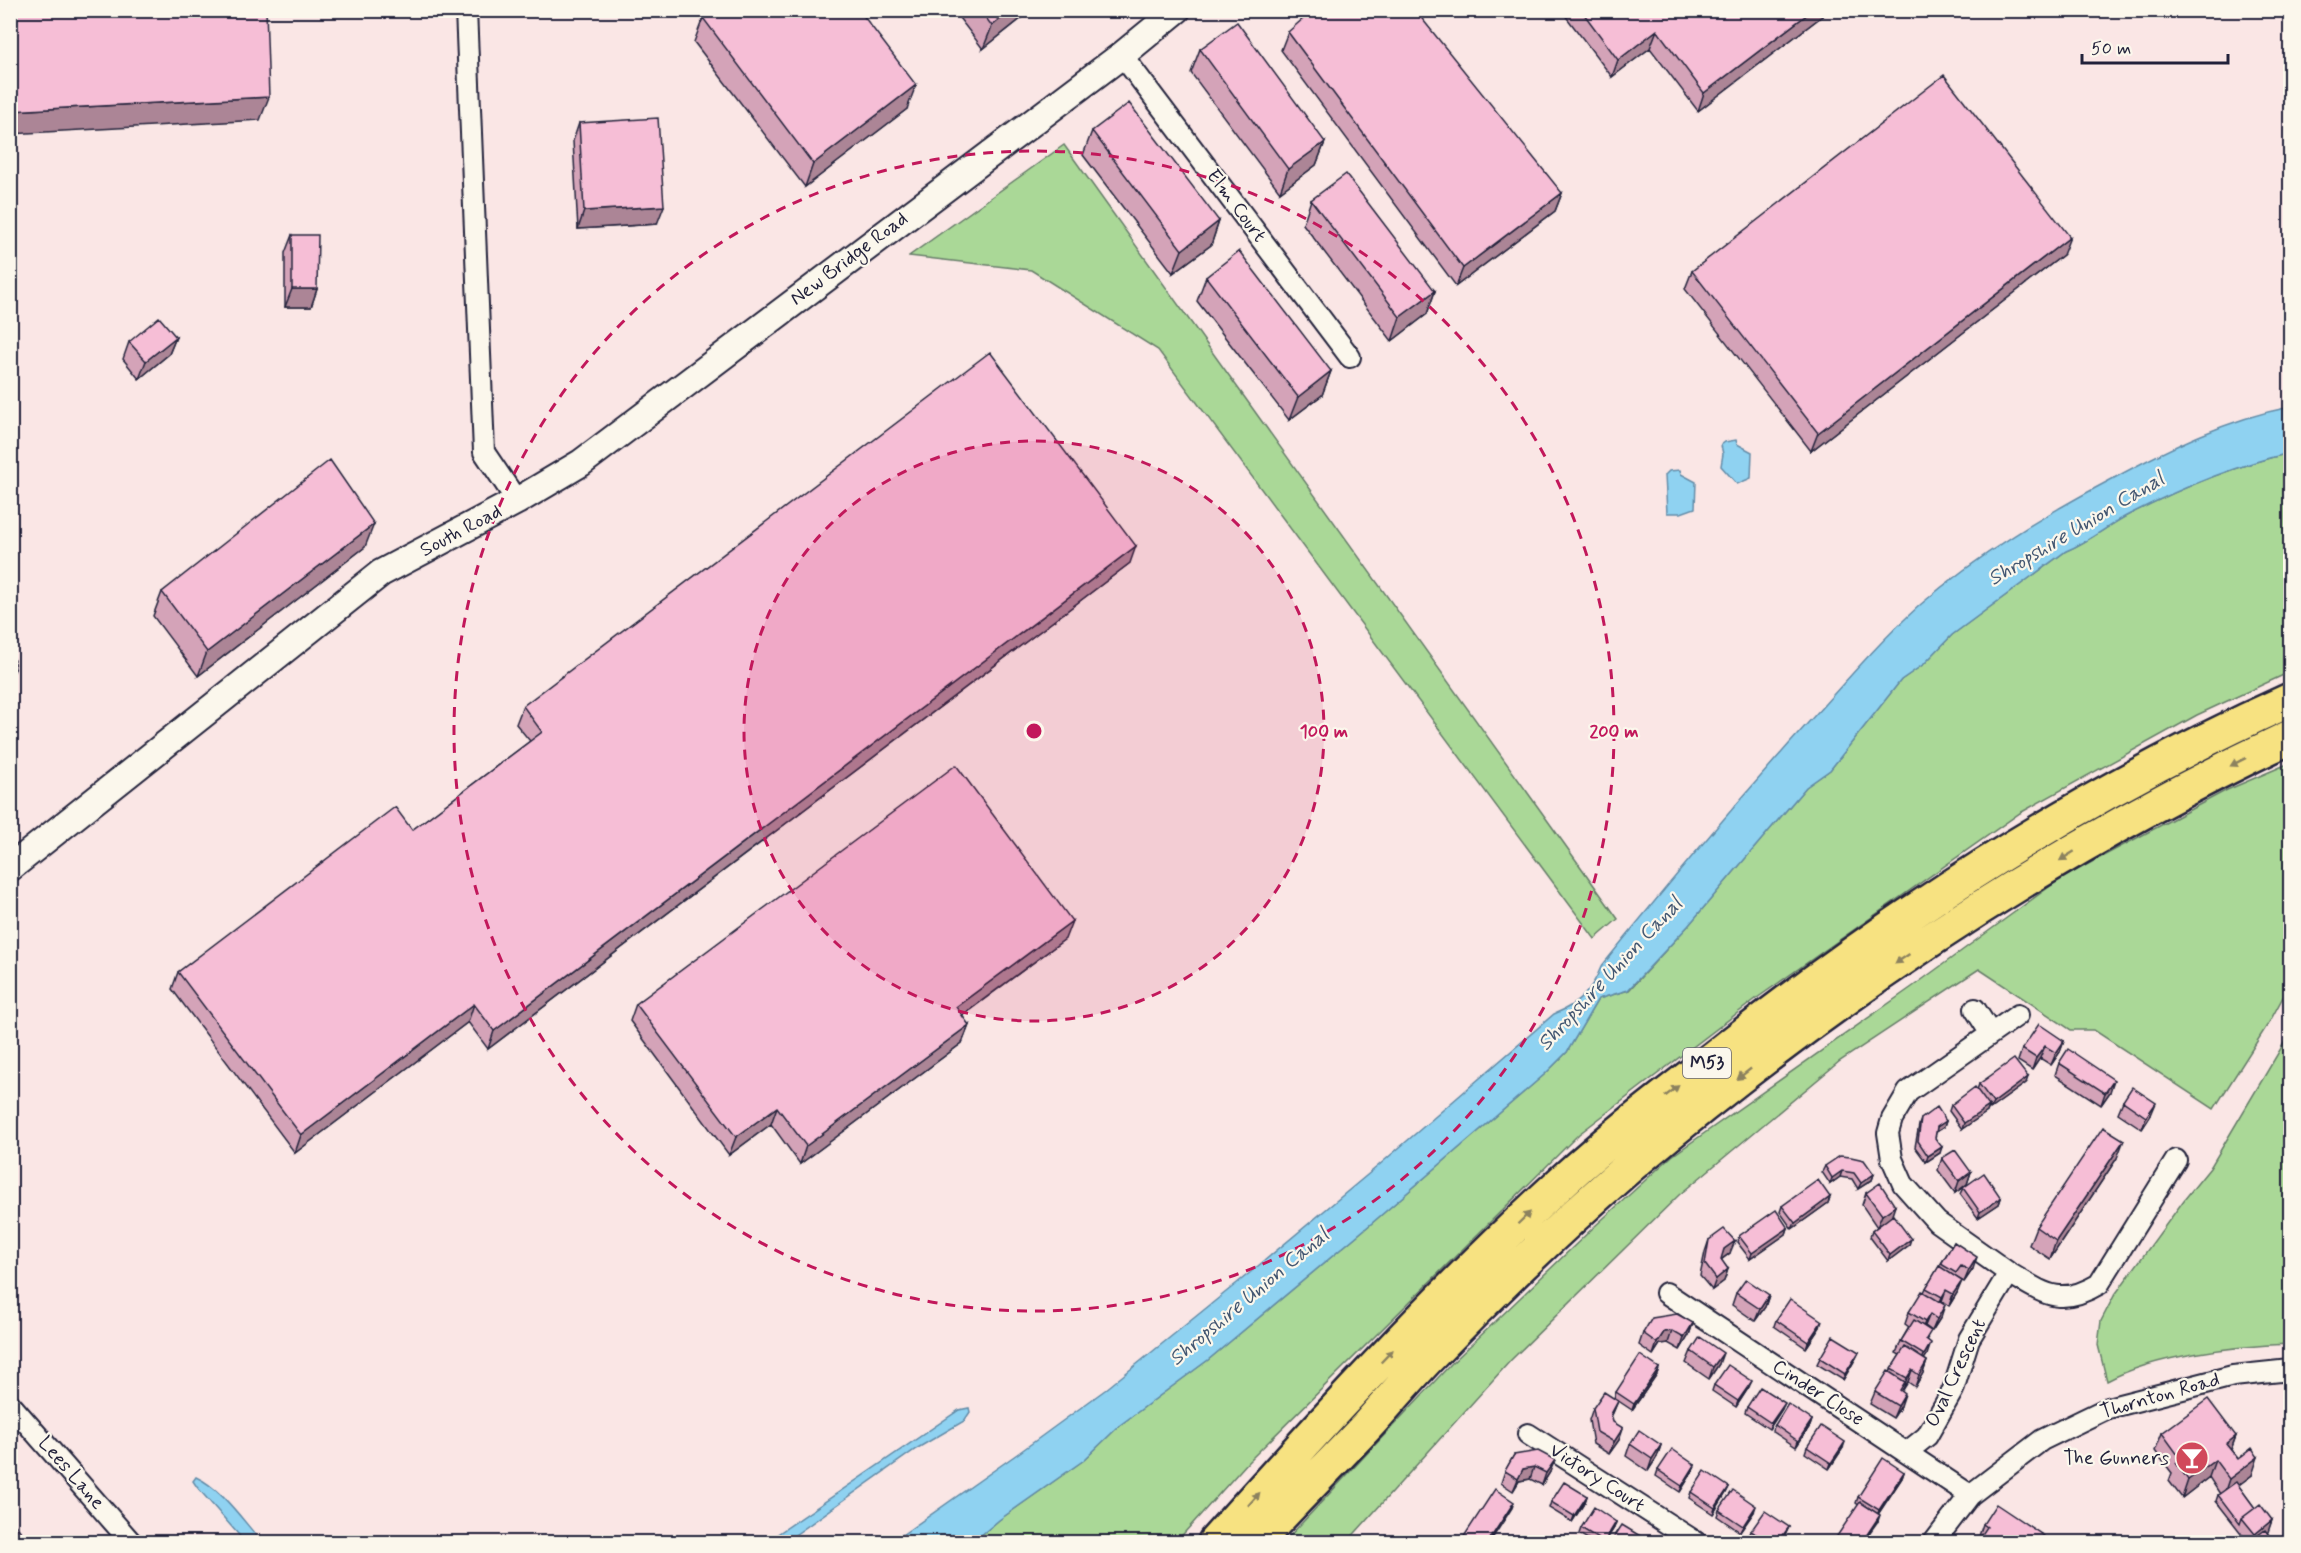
<svg xmlns="http://www.w3.org/2000/svg" width="2301" height="1553" viewBox="0 0 2301 1553" font-family="Mynerve,sans-serif">
  <style>
    .green { fill: #aad897; stroke: #667d69; stroke-width: 1.5 }
    .water { fill: #8fd2f1; stroke: #638ca8; stroke-width: 1.5 }
    .lines { fill: none; stroke-linecap: round; stroke-linejoin: round }
    .minor-casing { stroke: #22223b; stroke-width: 24 }
    .tertiary-casing { stroke: #22223b; stroke-width: 30 }
    .motorway-casing { stroke: #22223b; stroke-width: 38 }
    .minor { stroke: #fbf7ec; stroke-width: 20 }
    .tertiary { stroke: #fbf7ec; stroke-width: 26 }
    .motorway { stroke: #f7e281; stroke-width: 33 }
    .wall { fill: #d4a3b8; stroke: #22223b; stroke-width: 1.5 }
    .shaded-wall { fill: #ac8596; stroke: #22223b; stroke-width: 1.5 }
    .building { fill: #f6bed6; stroke: #22223b; stroke-width: 1.5 }
    .oneway { fill: #8c825e }
    .ring { fill: none; stroke: #c2185b; stroke-width: 3; stroke-dasharray: 10 8 }
    .labels { text-anchor: middle; dominant-baseline: central; stroke-width: 4.5; stroke-linejoin: round; paint-order: stroke }
    .shield { fill: #fbf7ec; stroke: #636270; stroke-width: 1.5 }
    .shield-label { font-size: 18px; font-weight: bold; fill: #22223b }
    .street-label { font-size: 20px; fill: #22223b; stroke: #fbf7ec }
    .poi-label { font-size: 20px; fill: #22223b; stroke: #fbf7ec; text-anchor: end }
    .water-label { font-size: 21px; font-style: italic; fill: #435772; stroke: #fbf7ec }
    .centre { fill: #c2185b; stroke: #fbf7ec; stroke-width: 3 }
    .ring-label { font-size: 18px; text-anchor: middle; font-weight: bold; fill: #c2185b; stroke: #fbf7ec; stroke-width: 4.5; stroke-linejoin: round; paint-order: stroke }
  </style>
  <rect width="100%" height="100%" fill="#fae6e5"/>
  <filter id="ink" filterUnits="userSpaceOnUse"><feTurbulence type="fractalNoise" baseFrequency=".0167" numOctaves="2"/><feDisplacementMap in="SourceGraphic" scale="12" xChannelSelector="R" yChannelSelector="G"/><feConvolveMatrix kernelMatrix="1 2 1 2 8 2 1 2 1" color-interpolation-filters="sRGB"/></filter>
  <g filter="url(#ink)">
    <path class="green" d="M1064,145l554,774 -23,20 -437,-589 -127,-80 -122,-14z
      M2290,453v219l-93,43 -177,98 -263,185 -178,136 -331,328 -72,80h-203l26,-22 85,-60 36,-35 88,-65 164,-137 173,-149 22,-22 31,-53 31,-9 59,-64 118,-139 24,-17 71,-90 23,-16 28,-29 114,-84c24,-10 42,-26 64,-37 51,-26 105,-49 160,-61z
      M2290,763v221l-20,37 -56,88 -120,-79h-23l-92,-61 -139,92 -161,134 -168,165 -164,182h-63l167,-178 144,-138 77,-70 240,-169 148,-108 167,-89z
      M2290,1033v311c-54,2 -135,11 -183,37l-9,-36 3,-24 13,-25 70,-96 26,-32z"/>
    <path class="water" d="M2290,407v46c-55,12 -109,35 -160,61 -22,11 -40,27 -64,37l-114,84 -28,29 -23,16 -71,90 -24,17 -118,139 -60,64 -30,9 -31,53 -22,22 -173,149 -164,137 -88,65 -36,35 -85,60 -26,22h-81l128,-90 85,-62 147,-119 126,-105 176,-152c25,-10 37,-22 47,-47 67,-83 135,-164 206,-243 37,-41 72,-82 113,-119 59,-51 126,-91 194,-127 55,-30 114,-59 176,-71z
      M1736,440l1,4 15,8 -1,26 -14,6 -16,-18 2,-12 -2,-9 4,-3z
      M1680,470l1,4 15,8 -1,26 -14,5h-14l-2,-38 4,-4z
      M969,1408l1,4 -6,9 -48,28 -131,93h-19l193,-132z
      M196,1477c26,12 47,44 66,65h-17l-48,-55 -4,-6z"/>
    <g class="lines">
      <defs>
        <path id="minor" d="M466,10l18,442 33,49
          M1122,55l228,302
          M1975,1009l16,25
          M2009,1273c36,21 51,34 90,11l77,-124
          M1666,1293l304,202
          M10,1404l121,138
          M1528,1434l168,108
          M1907,1452l20,-16 26,-46 16,-51 40,-66 -72,-51 -34,-38 -11,-25 -4,-26 4,-14 16,-27 110,-77
          M1934,1542l36,-47 72,-55 41,-20 25,-12 125,-32 57,-6"/>
        <path id="tertiary" d="M10,868l371,-295 136,-72 64,-38 541,-408 55,-45"/>
        <path id="motorway" d="M1215,1542c112,-125 226,-250 350,-363 46,-42 96,-80 145,-118 178,-141 373,-268 580,-361
          M1256,1542c36,-39 73,-76 110,-115 21,-23 41,-47 62,-69 64,-66 133,-132 202,-192 201,-170 422,-317 660,-429"/>
      </defs>
      <use href="#minor" class="minor-casing"/>
      <use href="#tertiary" class="tertiary-casing"/>
      <use href="#motorway" class="motorway-casing"/>
      <use href="#minor" class="minor"/>
      <use href="#tertiary" class="tertiary"/>
      <use href="#motorway" class="motorway"/>
    </g>
    <path class="wall" d="M953,10h79l-49,39z
      M1561,10h269l-132,101 -48,-63 -38,29z
      M703,18l204,91 -102,78 -111,-145z
      M1288,32l274,161 -7,18 -99,75 -175,-236z
      M1200,49l125,93 -9,23 -36,27 -89,-119z
      M579,123l78,101 -79,5 -5,-88z
      M1092,131l127,90 -8,24 -38,28 -90,-118z
      M1311,200l124,91 -8,23 -35,27 -89,-117z
      M292,235l25,54 -6,18h-26v-54z
      M2063,255l-252,196 -126,-162 7,-18z
      M1206,277l125,94 -9,24 -33,25 -92,-119z
      M176,337l-7,17 -30,25 -16,-20 6,-17z
      M365,547l-167,129 -45,-60 9,-24z
      M1130,563l-642,486 -20,-27 -173,131 -123,-164 6,-17 234,-142 118,-89 -14,-17 7,-18z
      M1065,939l-103,77 7,9 -7,18 -162,121 -29,-40 -42,31 -99,-134 6,-17z
      M2064,1041l-4,11 -9,13 -11,-7 -8,12 -14,-9 4,-12z
      M2059,1063l51,29 -9,13 -46,-30z
      M2026,1083l-36,26 -1,-2 -2,5 -25,17 -13,-18 2,-6 26,-15 2,-6z
      M2123,1101l28,14 -9,14 -24,-16z
      M1921,1119l25,2 -2,6 -8,5 -1,6 5,15 -14,9 -11,-15 4,-22z
      M1942,1158l29,14 -4,12 -12,9 -17,-23z
      M2117,1158l-67,101 -21,-14 7,-18z
      M1825,1166l49,8 -2,6 -14,9 -6,-10 -12,-2 -10,7 -8,-12z
      M1963,1188l38,10 -2,6 -21,14 -18,-24z
      M1866,1193l25,24 18,28 -21,16 -18,-24 2,-6 5,-4 -15,-22z
      M1830,1197l-2,6 -36,26 -12,-17 2,-6z
      M1788,1228l-2,6 -36,25 -13,-17 2,-6z
      M1709,1240l21,13 -9,7 7,9 -4,12 -12,9 -12,-14 5,-24z
      M1954,1242l19,27 -9,13 -7,-4v15l-8,13 -7,-5 -1,16 -9,14 -7,-5 3,15 -1,14 -3,4 3,2 -4,12 -8,14 -7,-5 -6,8 -1,16 -8,12 -23,-14 5,-12 15,-20 10,-17 -4,-2 5,-12 8,-14 -4,-3 4,-12 15,-20 2,-4z
      M1736,1293l33,2 -4,12 -10,14 -23,-16z
      M1776,1320l44,7 -14,21 -32,-22z
      M1693,1323l-4,12 -9,15 -12,-7 -8,1 -7,11 -14,-10 4,-12z
      M1691,1351l28,13 -10,15 -23,-16z
      M1859,1352l-3,6 -13,22 -26,-16 3,-6z
      M1659,1368l-2,6 -25,36 -18,-12 2,-6z
      M1714,1385l35,2 -13,20 -24,-16z
      M1618,1401l-7,16 8,23 -10,14 -16,-10 -4,-24 4,-12z
      M1747,1407l35,2 -13,20 -24,-16z
      M1812,1420l-2,6 -14,21 -24,-16 3,-6z
      M2290,1422v25l-6,-8z
      M2162,1433l74,3 -5,14 21,25 -14,10 17,23 17,12 -5,13 7,9h-26l-32,-41 2,-6 2,-1 -11,-17 -27,21 -13,-17 3,-8 -17,-22z
      M1630,1444l31,1 -4,12 -9,14 -22,-15z
      M1807,1447l36,1 -14,21 -24,-16z
      M1514,1455l36,17 -8,13 -12,-6 -11,2 -6,10 -12,-8 4,-12z
      M1695,1465l-2,6 -13,21 -24,-16 2,-6z
      M1904,1472l-2,6 -24,36v7l-22,-18 2,-6z
      M1729,1487l-3,6 -13,21 -24,-16 2,-6z
      M1587,1496l-2,6 -13,20 -23,-14 2,-6z
      M1719,1510l35,2 -14,20 -23,-16z
      M1616,1522l-2,6 -9,14h-12l-14,-8 2,-6z
      M1983,1524l58,18h-64z
      M1789,1527l-3,6 -6,9h-23l-8,-5 2,-6z"/>
    <path class="shaded-wall" d="M1011,10h21l-49,39 9,-23z
      M1813,10h17l-132,101 6,-18z
      M1657,30l-7,18 -38,29 6,-17z
      M916,85l-9,24 -102,78 8,-23z
      M269,97l-9,23 -250,14v-23z
      M1325,142l-9,23 -36,27 8,-23z
      M1562,193l-7,18 -99,75 7,-18z
      M664,206l-7,18 -79,5 6,-18z
      M1219,221l-8,24 -38,28 9,-23z
      M2070,237l-7,18 -252,196 7,-18z
      M292,289h25l-6,18h-26z
      M1435,291l-8,23 -35,27 8,-24z
      M176,337l-7,17 -30,25 7,-18z
      M1331,371l-9,24 -33,25 9,-23z
      M374,524l-9,23 -167,129 9,-24z
      M1136,546l-6,17 -642,486 6,-18z
      M15,669l-5,11v-10z
      M1072,921l-7,18 -116,86 7,-18z
      M474,1004l-6,18 -173,131 6,-18z
      M969,1025l-7,18 -162,121 6,-18z
      M2064,1041l-4,11 -9,13 5,-12z
      M2045,1046l-5,12 -8,12 4,-12z
      M2028,1077l-2,6 -36,26 3,-6z
      M2114,1080l-4,12 -9,13 4,-12z
      M2156,1103l-5,12 -9,14 4,-12z
      M1989,1106l-2,6 -25,17 2,-6z
      M777,1107l-6,17 -42,31 7,-18z
      M1946,1121l-2,6 -9,6 2,-6z
      M2124,1140l-7,18 -67,101 6,-18z
      M1942,1147l-2,6 -14,9 2,-6z
      M1842,1171l-2,6 -10,7 2,-6z
      M1971,1172l-4,12 -12,9 4,-12z
      M1874,1174l-2,6 -14,9 3,-6z
      M1830,1197l-2,6 -36,26 3,-6z
      M2001,1198l-2,6 -21,14 2,-6z
      M1895,1206l-4,12 -14,9 5,-12z
      M1788,1228l-2,6 -36,25 2,-6z
      M1911,1239l-2,6 -21,16 2,-6z
      M1735,1241l-5,12 -11,8 5,-12z
      M1977,1257l-4,12 -9,13 5,-12z
      M1728,1269l-4,12 -12,9 4,-11z
      M1962,1281l-5,12 -8,13 4,-12z
      M1946,1290l-4,11 -5,8 5,-12z
      M1769,1295l-4,12 -10,14 5,-12z
      M1945,1305l-4,12 -9,14 5,-12z
      M1930,1314l-5,12 -5,8 5,-12z
      M1822,1321l-2,6 -14,21 2,-6z
      M1693,1323l-4,12 -9,15 4,-12z
      M1672,1331l-4,12 -8,1 -7,11 4,-12 7,-11z
      M1931,1343l-4,12 -8,12 5,-12z
      M1859,1352l-3,6 -13,22 2,-6z
      M1723,1353l-4,11 -10,15 4,-12z
      M1927,1361l-4,12 -8,14 4,-12z
      M1659,1368l-2,6 -25,36 2,-6z
      M1912,1370l-4,12 -5,8 4,-12z
      M1752,1381l-3,6 -13,20 2,-6z
      M1905,1394l-4,12 -8,12 5,-12z
      M1618,1401l-5,12 -7,13 5,-12z
      M1785,1403l-3,6 -13,20 2,-6z
      M1812,1420l-2,6 -14,21 2,-6z
      M1623,1428l-4,12 -10,14 5,-12z
      M2236,1436l-7,18 -3,-10z
      M1845,1442l-2,6 -14,21 2,-6z
      M1661,1445l-4,12 -9,14 4,-12z
      M2258,1457l-6,18 -29,22 6,-18z
      M1555,1460l-5,12 -8,13 4,-12z
      M2215,1460l-6,17 -27,21 6,-18z
      M1695,1465l-2,6 -13,21 2,-6z
      M1534,1467l-4,12 -11,2 -6,10 5,-12 5,-10z
      M1904,1472l-2,6 -25,38 2,-6z
      M1729,1487l-3,6 -13,21 2,-6z
      M1587,1496l-2,6 -13,20 2,-6z
      M1514,1502l-2,6 -22,34h-2z
      M1756,1506l-2,6 -14,20 3,-6z
      M1880,1515l-2,6 -15,21h-1z
      M2272,1520l-4,12 -13,10h-3l3,-8z
      M1616,1522l-2,6 -9,14h-2z
      M1789,1527l-3,6 -6,9h-2z"/>
    <path class="building" d="M10,10h256l3,87 -259,14z
      M713,10h146l57,75 -103,79 -110,-146z
      M980,10h31l-19,16z
      M1313,10h102l147,183 -99,75 -175,-236z
      M1581,10h232l-109,83 -47,-63 -39,30z
      M1237,22l88,120 -37,27 -88,-120z
      M1944,75l126,162 -252,196 -126,-162z
      M1129,103l90,118 -37,29 -90,-119z
      M658,118l6,88 -80,5 -5,-88z
      M1346,174l89,117 -35,26 -89,-117z
      M292,235h26l-1,54h-25z
      M1239,251l92,120 -33,26 -92,-120z
      M159,317l17,20 -30,24 -17,-19z
      M990,352l146,194 -642,485 -20,-27 -173,131 -123,-163 217,-165 17,23 130,-98 -19,-26z
      M330,460l44,64 -167,128 -45,-60z
      M10,633l5,36 -5,1z
      M956,765l116,156 -116,86 13,18 -163,121 -29,-39 -41,30 -100,-133z
      M2039,1024l25,17 -8,12 -11,-7 -9,12 -14,-9z
      M2068,1049l46,31 -9,13 -46,-30z
      M2014,1059l14,18 -35,26 -14,-19z
      M1975,1087l14,19 -25,17 -13,-18z
      M2132,1087l24,16 -10,14 -23,-16z
      M1937,1107l9,14 -9,6 -2,11 7,9 -14,9 -10,-15 3,-22z
      M2103,1127l21,13 -68,101 -20,-14z
      M1955,1150l16,22 -12,9 -17,-23z
      M1840,1156l11,1 13,3 10,14 -13,9 -7,-10 -12,-2 -10,7 -7,-12z
      M1984,1173l17,25 -21,14 -17,-24z
      M1818,1180l12,17 -35,26 -13,-17z
      M1880,1183l15,23 -13,9 -16,-22z
      M1776,1210l12,18 -36,25 -13,-17z
      M1893,1215l18,24 -21,16 -18,-24z
      M1724,1229l11,12 -11,8 -3,10 7,10 -12,10 -11,-15 4,-24z
      M1954,1242l23,15 -8,13 -8,-4 -5,7 -15,-9z
      M1939,1266l23,15 -9,13 -7,-4 -4,7 -16,-9z
      M1746,1279l23,16 -9,14 -24,-16z
      M1922,1291l23,14 -8,14 -7,-5 -5,8 -16,-10z
      M1790,1299l32,22 -14,21 -32,-22z
      M1677,1314l16,9 -9,15 -12,-7 -8,1 -7,11 -14,-10 9,-15z
      M1914,1320l17,11 -5,8 5,4 -7,12 -23,-14z
      M1833,1336l26,16 -14,22 -25,-16z
      M1700,1337l23,16 -10,14 -22,-16z
      M1905,1347l22,14 -8,14 -7,-5 -5,8 -16,-9z
      M1640,1355l19,13 -25,36 -18,-12z
      M1728,1365l24,16 -14,20 -24,-16z
      M1888,1371l17,11 -5,8 5,4 -7,12 -23,-14z
      M1760,1387l25,16 -14,20 -24,-16z
      M1604,1392l14,9 -7,13 2,8 10,6 -9,14 -17,-10 -4,-24z
      M2208,1399l28,37 -10,8 12,15 14,-11 6,9 -29,22 -14,-19 -27,20 -12,-17 5,-4 -19,-26z
      M1788,1404l24,16 -14,21 -23,-16z
      M1821,1426l24,16 -14,21 -24,-16z
      M1639,1430l22,15 -9,14 -22,-15z
      M1672,1449l23,16 -13,21 -24,-16z
      M1538,1451l17,9 -9,13 -12,-6 -11,2 -5,10 -13,-8 9,-16z
      M1883,1458l21,14 -25,38 -21,-13z
      M1705,1471l24,16 -14,21 -24,-16z
      M1564,1482l23,14 -13,20 -23,-14z
      M2236,1482l19,26 -13,10 -2,6 -22,-29z
      M1495,1489l19,13 -26,40h-18l-7,-4z
      M1733,1490l23,16 -13,20 -24,-16z
      M1860,1502l20,13 -18,27h-29z
      M1996,1504l48,32 -5,6h-29l-4,-2 -2,2h-27l10,-15 -4,-3z
      M2260,1504l12,16 -17,14 -13,-16z
      M1594,1507l22,15 -12,20 -23,-14z
      M1765,1511l24,16 -11,15h-10l-17,-11z
      M10,1519l20,23h-20z
      M1622,1525l23,14 -3,3h-31z
      M2265,1530l9,12h-25z
      M1455,1535l10,7h-15z"/>
    <defs><path id="oneway-solid" d="M-6-.8H1V-3.2L6.5 0L1 3.2V.8H-6Z" transform="scale(1.5)"/></defs>
    <g class="oneway">
      <use href="#oneway-solid" transform="translate(2238 762) rotate(153)"/>
      <use href="#oneway-solid" transform="translate(2067 856) rotate(148)"/>
      <use href="#oneway-solid" transform="translate(1902 959) rotate(146)"/>
      <use href="#oneway-solid" transform="translate(1744 1074) rotate(142)"/>
      <use href="#oneway-solid" transform="translate(1672 1091) rotate(-38)"/>
      <use href="#oneway-solid" transform="translate(1524 1218) rotate(-44)"/>
      <use href="#oneway-solid" transform="translate(1387 1356) rotate(-46)"/>
      <use href="#oneway-solid" transform="translate(1254 1499) rotate(-48)"/>
    </g>
  </g>
  <circle cx="1034" cy="731" r="290" fill="#c2185b" fill-opacity=".12"/>
  <g class="ring">
    <circle cx="1034" cy="731" r="290"/>
    <circle cx="1034" cy="731" r="580"/>
  </g>
  <defs>
    <symbol id="bar-disc" viewBox="-11 -11 22 22"><circle r="9.5" fill="#d1495b" stroke="#fbf7ec"/><path d="M-6-5H6L.8 .8V4.5H3.5V6h-7V4.5H-.8V.8Z" fill="#fff"/></symbol>
  </defs>
  <g fill-rule="evenodd">
    <use href="#bar-disc" x="2173" y="1439" width="38" height="38"/>
  </g>
  <g class="labels">
    <rect class="shield" x="1683" y="1048" width="48" height="30" rx="4.5"/>
    <g class="shield-label">
      <text x="1707" y="1063">M53</text>
    </g>
    <g class="street-label">
      <text transform="translate(1236 206) rotate(53)">Elm Court</text>
      <text transform="translate(849 259) rotate(-37)">New Bridge Road</text>
      <text transform="translate(461 531) rotate(-28)">South Road</text>
      <text transform="translate(1956 1373) rotate(-65)">Oval Crescent</text>
      <text transform="translate(1818 1393) rotate(33)">Cinder Close</text>
      <text transform="translate(2160 1396) rotate(-16)">Thornton Road</text>
      <text transform="translate(71 1473) rotate(49)">Lees Lane</text>
      <text transform="translate(1597 1478) rotate(33)">Victory Court</text>
    </g>
    <g class="poi-label">
      <text x="2169" y="1458">The Gunners</text>
    </g>
    <g class="water-label">
      <text transform="translate(2076 529) rotate(-31)">Shropshire Union Canal</text>
      <text transform="translate(1610 974) rotate(-47)">Shropshire Union Canal</text>
      <text transform="translate(1249 1297) rotate(-40)">Shropshire Union Canal</text>
    </g>
  </g>
  <circle cx="1034" cy="731" r="9" class="centre"/>
  <g class="ring-label">
    <text x="1324" y="737">100 m</text>
    <text x="1614" y="737">200 m</text>
  </g>
  <rect width="2301" height="1553" fill="none" stroke="#fbf7ec" stroke-width="36"/>
  <rect x="18" y="18" width="2265" height="1517" fill="none" stroke="#22223b" stroke-width="2" filter="url(#ink)"/>
  <path d="M2082 54v9h146v-9" fill="none" stroke="#22223b" stroke-width="3"/>
  <text x="2091" y="54" font-size="18" fill="#22223b" stroke="#fbf7ec" stroke-width="4.5" paint-order="stroke">50 m</text>
</svg>
